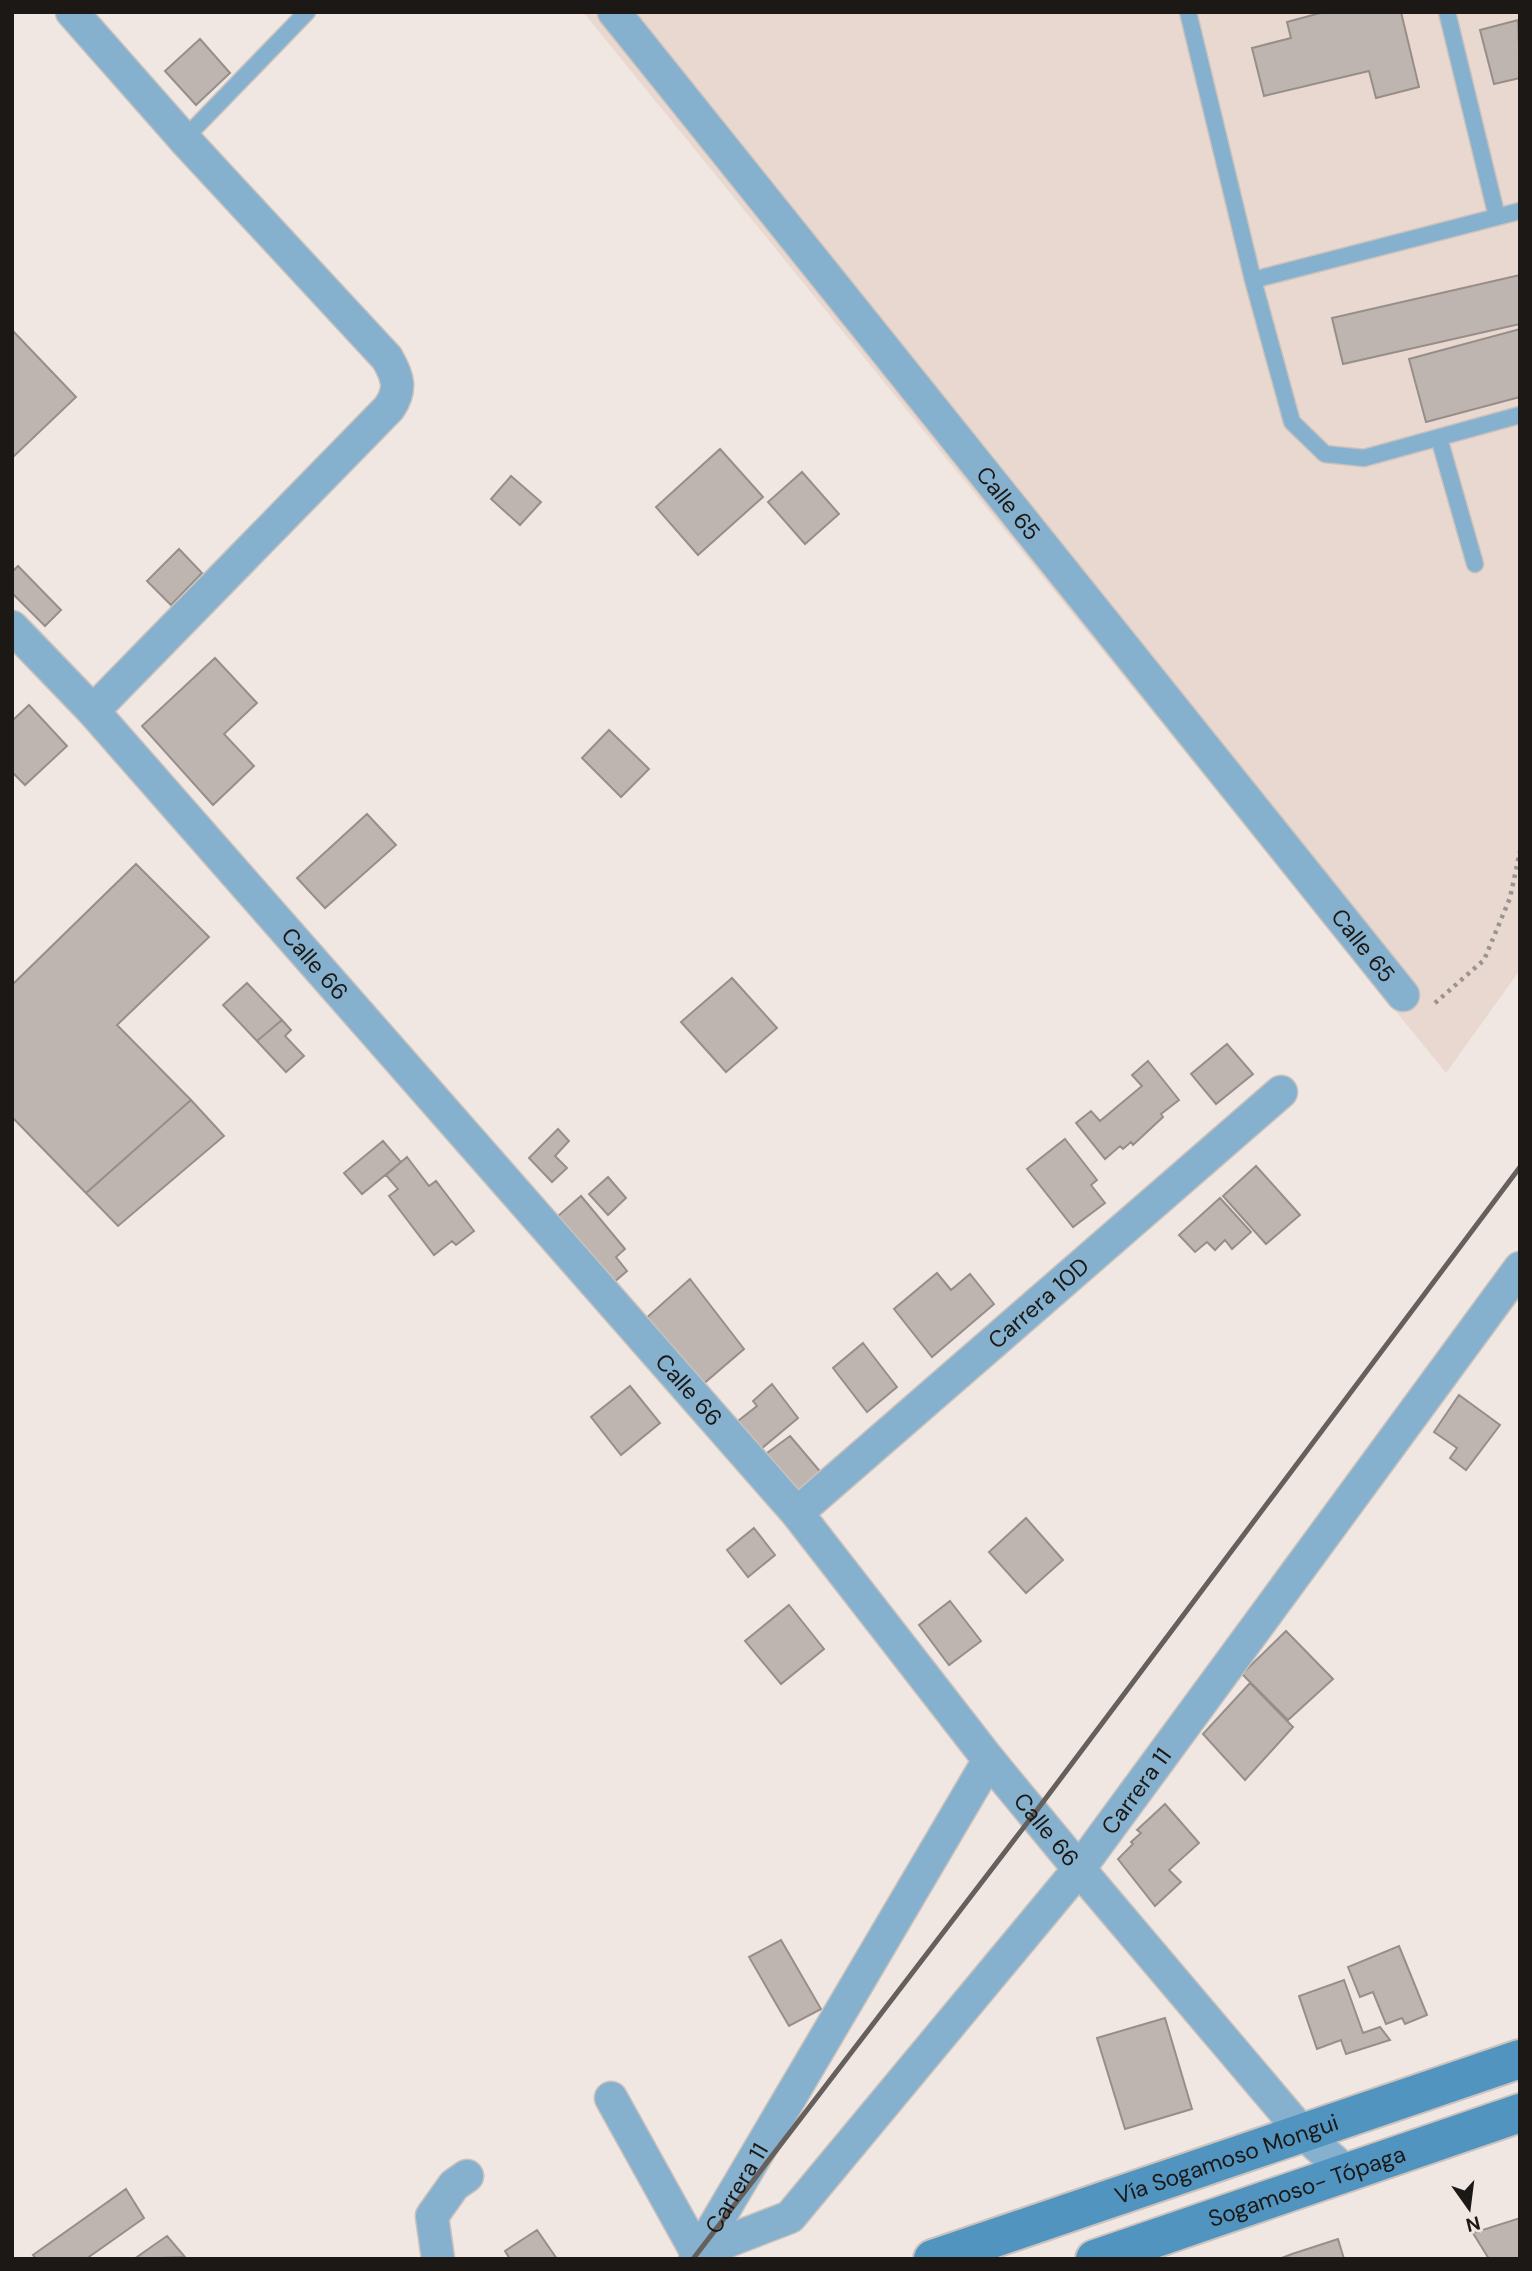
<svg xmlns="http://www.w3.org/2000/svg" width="1532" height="2271" viewBox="0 0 1532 2271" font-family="'DM Sans',sans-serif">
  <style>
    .built { fill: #e9d8d0 }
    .building { fill: #beb5b1; stroke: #978e8a; stroke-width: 2 }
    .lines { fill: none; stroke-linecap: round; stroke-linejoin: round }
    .lane-casing { stroke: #cac2bd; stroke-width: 19 }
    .street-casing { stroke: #cac2bd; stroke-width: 35 }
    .secondary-casing { stroke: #cac2bd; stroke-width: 42 }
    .path { stroke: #9a9490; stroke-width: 4.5; stroke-dasharray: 3.5 5; stroke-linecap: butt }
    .lane { stroke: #86b1ce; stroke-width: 16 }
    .street { stroke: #86b1ce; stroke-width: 32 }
    .secondary { stroke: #5194c0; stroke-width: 38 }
    .rail { stroke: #65605d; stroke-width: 5 }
    .labels { text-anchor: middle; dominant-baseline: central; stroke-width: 7; stroke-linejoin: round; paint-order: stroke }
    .street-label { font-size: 23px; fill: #1b1816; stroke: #f0e7e2 }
  </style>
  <rect width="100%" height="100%" fill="#f0e7e2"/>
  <path class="built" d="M583,12h937v958l-74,103z"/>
  <path class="building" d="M1401,12l18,75 -43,11 -7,-27 -105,25 -12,-48 39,-10 -4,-16 37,-10z
    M1518,20l2,58 -26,6 -14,-54z
    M200,39l30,34 -34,32 -31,-34z
    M1520,275v49l-177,40 -11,-46z
    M1520,329v68l-94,25 -17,-63z
    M12,330l64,67 -64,61z
    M720,449l43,48 -65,58 -42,-48z
    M802,472l37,42 -34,30 -37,-42z
    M511,476l30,26 -21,23 -29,-26z
    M179,549l23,24 -31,32 -24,-24z
    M18,566l43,44 -16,16 -33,-33v-21z
    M215,658l42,45 -33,31 30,32 -41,39 -71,-79z
    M29,705l38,41 -42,39 -13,-13v-51z
    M609,730l40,39 -28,28 -39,-39z
    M367,814l29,31 -71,63 -28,-30z
    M136,864l73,73 -92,88 74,75 -105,93 -74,-76v-132z
    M732,978l45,50 -51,44 -45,-50z
    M247,983l35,37 -25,21 -34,-36z
    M282,1020l9,10 -6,6 19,20 -18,16 -29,-31z
    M1227,1044l26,30 -37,30 -25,-30z
    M1148,1061l31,39 -18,14 2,3 -30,28 -2,-3 -8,7 -3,-3 -15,13 -29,-36 15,-12 9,10 42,-35 -10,-11z
    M191,1100l33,36 -106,90 -32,-33z
    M558,1129l11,12 -14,15 12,12 -15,14 -23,-24z
    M1065,1139l32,41 -6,5 14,18 -32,24 -46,-58z
    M383,1141l18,21 -39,32 -18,-21z
    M407,1157l22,29 7,-5 38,50 -18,14 -4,-4 -18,14 -45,-59 9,-7 -12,-14z
    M1256,1166l44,49 -34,29 -43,-48z
    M608,1177l18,21 -18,17 -19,-21z
    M581,1196l44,53 -9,8 11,14 -14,12 -55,-67z
    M1220,1198l31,34 -19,17 -7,-9 -10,10 -8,-8 -12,10 -16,-17z
    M937,1273l14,17 19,-16 24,30 -62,53 -38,-48z
    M690,1279l54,70 -42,36 -58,-65z
    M863,1343l34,44 -30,25 -34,-44z
    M772,1384l26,34 -43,36 -22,-29 24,-19 -4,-5z
    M630,1386l30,37 -39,32 -30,-38z
    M1459,1395l41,30 -34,45 -16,-12 7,-10 -23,-16z
    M790,1436l33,39 -28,24 -32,-43z
    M1026,1518l37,42 -37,33 -37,-41z
    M754,1528l21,27 -27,22 -21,-27z
    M950,1601l31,40 -32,24 -30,-40z
    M789,1605l35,44 -43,35 -36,-43z
    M1286,1631l47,48 -45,41 -46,-46z
    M1250,1683l43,44 -48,53 -42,-46z
    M1165,1804l34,39 -30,27 12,12 -26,24 -37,-47 15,-15 -2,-2 10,-9 -4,-3z
    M781,1940l40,69 -32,17 -40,-69z
    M1399,1946l28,69 -22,9 -3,-6 -16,6 -13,-32 -13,5 -12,-30z
    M1344,1980l19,53 17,-6 10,13 -44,14 -5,-14 -24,9 -18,-53z
    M1165,2018l27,91 -67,20 -28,-91z
    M126,2189l18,29 -58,41h-50l-3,-4z
    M1520,2218v41h-31l-16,-26z
    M537,2230l20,29h-47l-5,-8z
    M167,2236l18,21 -51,2 20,-14z
    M1338,2239l6,20h-65l13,-5z"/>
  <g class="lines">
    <defs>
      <path id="lane" d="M1188,12l65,268 39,142 33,32 39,4 156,-43
        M1447,12l50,205
        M184,139l123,-127
        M1253,280l267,-69
        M1439,438l36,126"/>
      <g id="street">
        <path d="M72,12l112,127 203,219c11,19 15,31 2,50l-296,303"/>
        <path id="s1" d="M614,12l789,983"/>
        <path id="s2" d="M12,627l81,84 704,802 192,247 90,109 222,262 44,40"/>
        <path id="s3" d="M797,1513l484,-421"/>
        <path id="s4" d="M611,2098l86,155 93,-36 289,-348 441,-601"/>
        <path d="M438,2259l-6,-43 22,-31 13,-9"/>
        <path id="s5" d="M695,2259l294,-499"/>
      </g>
      <g id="secondary">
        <path id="s6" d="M933,2259l587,-200"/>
        <path id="s7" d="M1095,2259l425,-146"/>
      </g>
    </defs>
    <use href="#lane" class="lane-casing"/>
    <use href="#street" class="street-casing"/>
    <use href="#secondary" class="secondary-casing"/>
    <path class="path" d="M1435,1003l49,-43 26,-62 10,-47"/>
    <use href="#lane" class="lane"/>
    <use href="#street" class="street"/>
    <use href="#secondary" class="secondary"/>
    <path class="rail" d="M693,2259l341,-445 486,-647"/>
  </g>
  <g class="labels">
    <g class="street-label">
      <text stroke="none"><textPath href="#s1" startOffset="630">Calle 65</textPath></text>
      <text stroke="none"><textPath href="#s1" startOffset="1197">Calle 65</textPath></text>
      <text stroke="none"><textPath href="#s2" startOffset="453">Calle 66</textPath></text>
      <text stroke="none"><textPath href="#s3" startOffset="320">Carrera 10D</textPath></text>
      <text stroke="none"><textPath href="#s2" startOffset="1020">Calle 66</textPath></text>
      <text stroke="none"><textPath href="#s4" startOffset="826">Carrera 11</textPath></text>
      <text stroke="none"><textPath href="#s2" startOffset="1587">Calle 66</textPath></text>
      <text stroke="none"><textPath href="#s6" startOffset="310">Vía Sogamoso Mongui</textPath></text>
      <text stroke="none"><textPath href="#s7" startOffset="224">Sogamoso- Tópaga</textPath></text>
      <text stroke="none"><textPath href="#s5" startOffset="82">Carrera 11</textPath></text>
    </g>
  </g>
  <rect width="1532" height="2271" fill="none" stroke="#1b1816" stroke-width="28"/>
  <g transform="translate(1469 2208) rotate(166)" stroke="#f0e7e2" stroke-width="5" paint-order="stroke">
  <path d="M0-5L12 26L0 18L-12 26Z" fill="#1b1816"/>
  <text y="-10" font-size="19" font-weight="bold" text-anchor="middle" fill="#1b1816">N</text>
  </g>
</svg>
